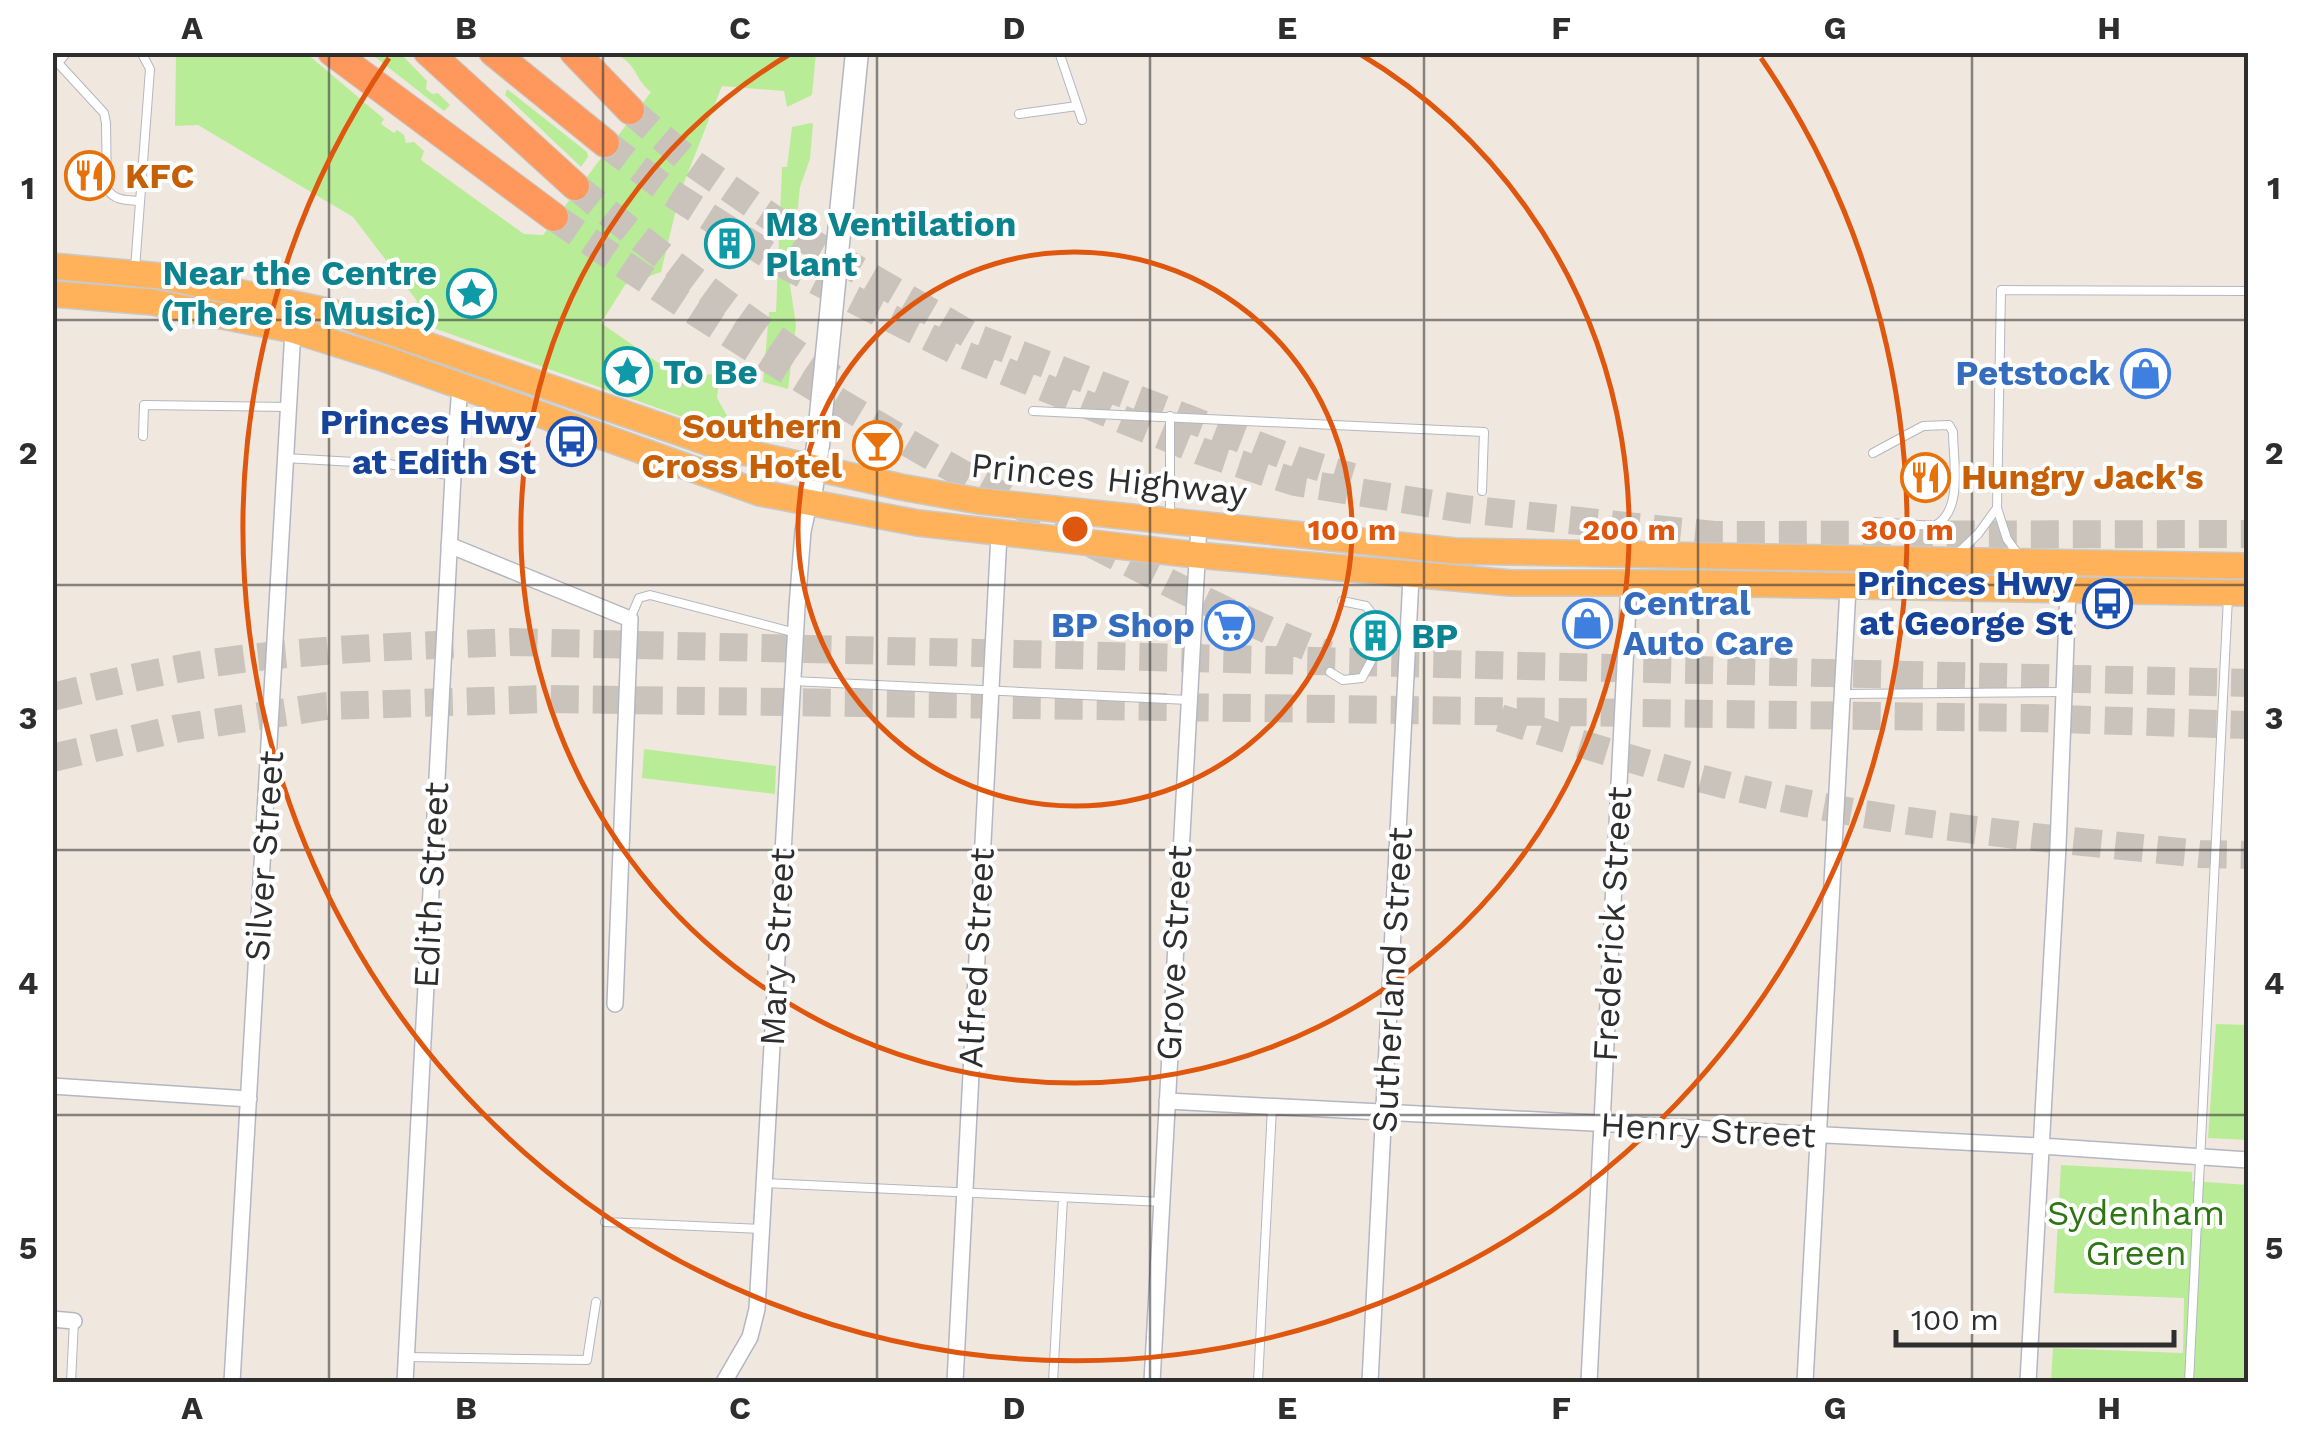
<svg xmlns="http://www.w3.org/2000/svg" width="2301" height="1435" viewBox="0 0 2301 1435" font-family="'Work Sans',sans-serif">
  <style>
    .green { fill: #b9ec97 }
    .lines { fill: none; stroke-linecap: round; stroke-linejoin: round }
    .motorway-tunnel { stroke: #c9c3bc; stroke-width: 28; stroke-dasharray: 28 14; stroke-linecap: butt }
    .service-casing { stroke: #b3b7c2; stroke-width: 10 }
    .minor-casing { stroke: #b3b7c2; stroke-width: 18 }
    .secondary-casing { stroke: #b3b7c2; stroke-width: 25 }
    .trunk-casing { stroke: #c9c9c9; stroke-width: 28 }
    .motorway-casing { stroke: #c9c9c9; stroke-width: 30 }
    .service { stroke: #fff; stroke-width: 8 }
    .minor { stroke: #fff; stroke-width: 15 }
    .secondary { stroke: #fff; stroke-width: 22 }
    .trunk { stroke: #ffb259; stroke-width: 25 }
    .motorway { stroke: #ff985c; stroke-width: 28 }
    .grid { fill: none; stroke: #2e2e2e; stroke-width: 2.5; stroke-opacity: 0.55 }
    .ring { fill: none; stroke: #df570e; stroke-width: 5 }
    .labels { text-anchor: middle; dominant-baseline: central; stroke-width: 8; stroke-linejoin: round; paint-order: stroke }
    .food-label { font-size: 35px; font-weight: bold; fill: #c56008; stroke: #fff; text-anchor: start }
    .culture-label { font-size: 35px; font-weight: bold; fill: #0d838f; stroke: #fff; text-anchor: start }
    .shop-label { font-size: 35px; font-weight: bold; fill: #366cbe; stroke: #fff; text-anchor: end }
    .transit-label { font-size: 35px; font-weight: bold; fill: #164399; stroke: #fff; text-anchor: end }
    .street-label { font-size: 35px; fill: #2e2e2e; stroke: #fff }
    .park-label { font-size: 35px; fill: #2e7513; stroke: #fff }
    .centre { fill: #df570e; stroke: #fff; stroke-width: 5 }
    .ring-label { font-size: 30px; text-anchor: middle; font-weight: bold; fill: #df570e; stroke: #fff; stroke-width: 8; stroke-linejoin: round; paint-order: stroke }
    .neatline { fill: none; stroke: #2e2e2e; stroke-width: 4 }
    .grid-label { font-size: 32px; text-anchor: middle; font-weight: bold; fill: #2e2e2e }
  </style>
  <rect width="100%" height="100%" fill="#f0e8df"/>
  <path class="green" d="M176,53h130l78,66 -3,5 13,9 3,-3 7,5 2,8 8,-1 10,9 -3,9 103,74 19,1 108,-143c-18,-14 -12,-27 -37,-39h202l-4,42 -25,12 -3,-16 -62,-5 -42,107 -19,79 -36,13 -24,38 59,41 3,-4 6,3 -3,5 12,8 42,-2 -3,24 13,23 -2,7 -48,-12 -269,-96 6,-19 -64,-84 -155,-92 -23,1z
    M370,53h30l27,28 -1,8 6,5 6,-1 12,12 -6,6z
    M507,89l80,63 1,5 -7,10 -76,-72z
    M811,123l2,1 -3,35 -10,28 -10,98 6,40 -8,64 -25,-7 6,-70h7l6,-145h5l5,-40z
    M644,749l132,17 -1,28 -133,-16z
    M2216,1024l32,1v115l-40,-2z
    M2061,1165l131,7v9l56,4v197h-197l2,-34 130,5 1,-55 -130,-5z"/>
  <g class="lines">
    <path class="motorway-tunnel" d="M630,110l58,50 103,71 181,105 327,125 53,16
      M605,143l66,50 110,70 179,90 240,98 95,31 169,27 250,26 534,-1
      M575,186c87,71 176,139 270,200
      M554,217c175,121 351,230 540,328 77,39 154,79 234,110
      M52,697c61,-15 120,-29 182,-37 91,-12 184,-14 277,-18l1737,41
      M1500,718c99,32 199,63 300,84 132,27 266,38 400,52l48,1
      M52,758l128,-30 146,-22 220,-7 1484,19 218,7"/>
    <defs>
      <path id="service" d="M67,52l-9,11 46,50 2,10 1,66c8,12 19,11 33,12
        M1059,52l23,68
        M1019,114l58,-8
        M135,269l15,-200 -9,-17
        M1033,411l451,21 -2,59
        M1170,416v100
        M143,436l1,-31 143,2
        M1873,453l50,-27 26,-1 4,7c0,28 11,80 -19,94l-60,-4
        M285,458l104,6 64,12
        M1956,555l22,-21 19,-26
        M2020,557l-13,-18 -10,-31 4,-218 247,1
        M1342,601l24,5 11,14
        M630,619l9,-21 11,-3 146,38
        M1330,672l13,8 19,-2 14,-26
        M793,681l395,19
        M1843,694l221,-2
        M765,1183l398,19
        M605,1222l157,7
        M407,1357l180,3 9,-58
        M71,1382l3,-61
        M1053,1382l10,-184
        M1258,1382l14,-275
        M2189,1382l39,-785"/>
      <path id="minor" d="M449,545l181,74 -15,385
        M52,1086l197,13
        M1167,1101l874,45 207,14
        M52,1319l22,2
        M232,1382l61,-1052
        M405,1382l48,-906 7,-89
        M724,1382l26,-45 7,-28 40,-702 6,-76 6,-27
        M955,1382l44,-848
        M1152,1382l47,-857
        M1370,1382l41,-805
        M1589,1382l40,-797
        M1805,1382l43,-794
        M2028,1382l30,-536 10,-255"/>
      <path id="secondary" d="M809,504l9,-59 39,-393"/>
      <path id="trunk" d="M52,266l109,10 171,36 389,135 180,40 78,14 476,50 793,15
        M52,294l100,8 141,28 92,29 375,134 158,30 278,32 315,28h179l558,10"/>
      <path id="motorway" d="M332,52l222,165
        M428,52l147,134
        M493,52l112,91
        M574,52l56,58"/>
    </defs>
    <use href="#service" class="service-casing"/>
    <use href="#minor" class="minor-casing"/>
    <use href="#secondary" class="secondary-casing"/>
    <use href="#trunk" class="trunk-casing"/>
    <use href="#motorway" class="motorway-casing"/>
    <use href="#service" class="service"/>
    <use href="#minor" class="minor"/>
    <use href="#secondary" class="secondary"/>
    <use href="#trunk" class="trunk"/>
    <use href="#motorway" class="motorway"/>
  </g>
  <path class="grid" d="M329,52v1330M603,52v1330M877,52v1330M1150,52v1330M1424,52v1330M1698,52v1330M1972,52v1330M52,320h2196M52,585h2196M52,850h2196M52,1115h2196"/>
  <g class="ring">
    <circle cx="1075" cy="529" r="277"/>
    <path d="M1360 54A554 554 0 1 1 790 54"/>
    <path d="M1761 58A832 832 0 1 1 389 58"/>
  </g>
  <defs>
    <symbol id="restaurant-ring" viewBox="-11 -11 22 22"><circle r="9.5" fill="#fff" stroke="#e8710a" stroke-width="1.5"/><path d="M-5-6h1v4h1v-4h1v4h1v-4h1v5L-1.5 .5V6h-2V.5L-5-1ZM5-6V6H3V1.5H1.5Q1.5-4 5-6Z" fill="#e8710a"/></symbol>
    <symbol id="building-ring" viewBox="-11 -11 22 22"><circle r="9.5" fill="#fff" stroke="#0f9aa8" stroke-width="1.5"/><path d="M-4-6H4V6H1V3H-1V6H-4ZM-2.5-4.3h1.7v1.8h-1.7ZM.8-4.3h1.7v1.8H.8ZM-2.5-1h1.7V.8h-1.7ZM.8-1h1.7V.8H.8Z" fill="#0f9aa8"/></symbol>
    <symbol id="sight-ring" viewBox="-11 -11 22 22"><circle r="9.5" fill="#fff" stroke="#0f9aa8" stroke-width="1.5"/><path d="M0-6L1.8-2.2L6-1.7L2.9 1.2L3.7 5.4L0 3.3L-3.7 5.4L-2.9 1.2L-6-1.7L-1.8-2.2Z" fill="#0f9aa8"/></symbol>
    <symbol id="shop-ring" viewBox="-11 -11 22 22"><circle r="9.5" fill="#fff" stroke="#3f7fe0" stroke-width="1.5"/><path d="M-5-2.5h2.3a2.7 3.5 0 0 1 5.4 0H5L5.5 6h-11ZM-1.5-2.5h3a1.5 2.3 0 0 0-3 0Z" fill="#3f7fe0"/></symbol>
    <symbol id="bus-ring" viewBox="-11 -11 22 22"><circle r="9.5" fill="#fff" stroke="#1a4fb4" stroke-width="1.5"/><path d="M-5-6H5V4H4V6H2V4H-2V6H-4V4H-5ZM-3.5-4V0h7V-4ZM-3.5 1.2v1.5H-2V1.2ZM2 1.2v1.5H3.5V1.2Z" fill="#1a4fb4"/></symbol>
    <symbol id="bar-ring" viewBox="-11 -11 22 22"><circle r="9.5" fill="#fff" stroke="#e8710a" stroke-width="1.5"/><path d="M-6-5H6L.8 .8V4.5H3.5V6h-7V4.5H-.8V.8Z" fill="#e8710a"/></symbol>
    <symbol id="supermarket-ring" viewBox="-11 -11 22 22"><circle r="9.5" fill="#fff" stroke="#3f7fe0" stroke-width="1.5"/><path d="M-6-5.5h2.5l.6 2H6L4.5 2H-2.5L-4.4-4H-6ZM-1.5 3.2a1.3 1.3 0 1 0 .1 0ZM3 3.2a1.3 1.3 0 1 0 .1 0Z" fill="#3f7fe0"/></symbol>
  </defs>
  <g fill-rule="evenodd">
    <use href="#restaurant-ring" x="62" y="148" width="55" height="55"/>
    <use href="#building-ring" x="702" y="216" width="55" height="55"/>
    <use href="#sight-ring" x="444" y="266" width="55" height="55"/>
    <use href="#sight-ring" x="600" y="344" width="55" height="55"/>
    <use href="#shop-ring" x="2118" y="346" width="55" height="55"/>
    <use href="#bus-ring" x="544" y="414" width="55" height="55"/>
    <use href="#bar-ring" x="850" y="418" width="55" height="55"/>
    <use href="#restaurant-ring" x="1898" y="450" width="55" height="55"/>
    <use href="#bus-ring" x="2080" y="576" width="55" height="55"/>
    <use href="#shop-ring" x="1560" y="596" width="55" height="55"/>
    <use href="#supermarket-ring" x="1202" y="598" width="55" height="55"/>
    <use href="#building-ring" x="1348" y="608" width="55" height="55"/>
  </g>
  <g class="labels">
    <g class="food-label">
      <text x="125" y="176">KFC</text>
      <text x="842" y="426" text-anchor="end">Southern<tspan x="842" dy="40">Cross Hotel</tspan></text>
      <text x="1961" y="477">Hungry Jack's</text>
    </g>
    <g class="culture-label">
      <text x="765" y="224">M8 Ventilation<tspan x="765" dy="40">Plant</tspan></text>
      <text x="437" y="273" text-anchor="end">Near the Centre<tspan x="437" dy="40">(There is Music)</tspan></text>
      <text x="663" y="372">To Be</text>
      <text x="1411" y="636">BP</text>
    </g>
    <g class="shop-label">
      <text x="2110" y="373">Petstock</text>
      <text x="1623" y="603" text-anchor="start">Central<tspan x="1623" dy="40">Auto Care</tspan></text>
      <text x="1195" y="625">BP Shop</text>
    </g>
    <g class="transit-label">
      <text x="536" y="422">Princes Hwy<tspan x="536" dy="40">at Edith St</tspan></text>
      <text x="2073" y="583">Princes Hwy<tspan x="2073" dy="40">at George St</tspan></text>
    </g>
    <g class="street-label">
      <text transform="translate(1109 479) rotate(6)">Princes Highway</text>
      <text transform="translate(264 856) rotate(-86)">Silver Street</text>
      <text transform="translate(431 885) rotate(-87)">Edith Street</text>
      <text transform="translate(1612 924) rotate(-87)">Frederick Street</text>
      <text transform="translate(777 947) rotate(-87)">Mary Street</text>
      <text transform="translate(1174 953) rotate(-87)">Grove Street</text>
      <text transform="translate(976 958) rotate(-87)">Alfred Street</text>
      <text transform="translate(1392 980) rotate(-87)">Sutherland Street</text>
      <text transform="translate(1708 1130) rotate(3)">Henry Street</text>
    </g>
    <g class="park-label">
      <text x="2136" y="1213">Sydenham<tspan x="2136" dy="40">Green</tspan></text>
    </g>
  </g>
  <circle cx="1075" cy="529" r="15" class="centre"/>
  <g class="ring-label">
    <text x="1352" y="540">100 m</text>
    <text x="1629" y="540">200 m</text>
    <text x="1907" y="540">300 m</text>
  </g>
  <rect width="2301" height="1435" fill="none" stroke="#ffffff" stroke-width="110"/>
  <path d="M1896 1330v15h278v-15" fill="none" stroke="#2e2e2e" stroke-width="5"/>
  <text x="1911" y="1330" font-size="30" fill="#2e2e2e" stroke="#ffffff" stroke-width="8" paint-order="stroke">100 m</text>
  <rect x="55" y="55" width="2191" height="1325" class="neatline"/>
  <g class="grid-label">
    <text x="192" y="39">A</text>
    <text x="466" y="39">B</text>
    <text x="740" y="39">C</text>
    <text x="1014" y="39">D</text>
    <text x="1287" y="39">E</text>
    <text x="1561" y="39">F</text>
    <text x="1835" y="39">G</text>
    <text x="2109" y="39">H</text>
    <text x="28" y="199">1</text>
    <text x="2274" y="199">1</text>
    <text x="28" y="464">2</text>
    <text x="2274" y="464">2</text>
    <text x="28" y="729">3</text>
    <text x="2274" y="729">3</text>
    <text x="28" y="994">4</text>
    <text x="2274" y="994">4</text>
    <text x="28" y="1259">5</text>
    <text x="2274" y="1259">5</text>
    <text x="192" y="1419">A</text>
    <text x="466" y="1419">B</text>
    <text x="740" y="1419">C</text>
    <text x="1014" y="1419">D</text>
    <text x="1287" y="1419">E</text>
    <text x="1561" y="1419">F</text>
    <text x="1835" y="1419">G</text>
    <text x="2109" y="1419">H</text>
  </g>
</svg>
